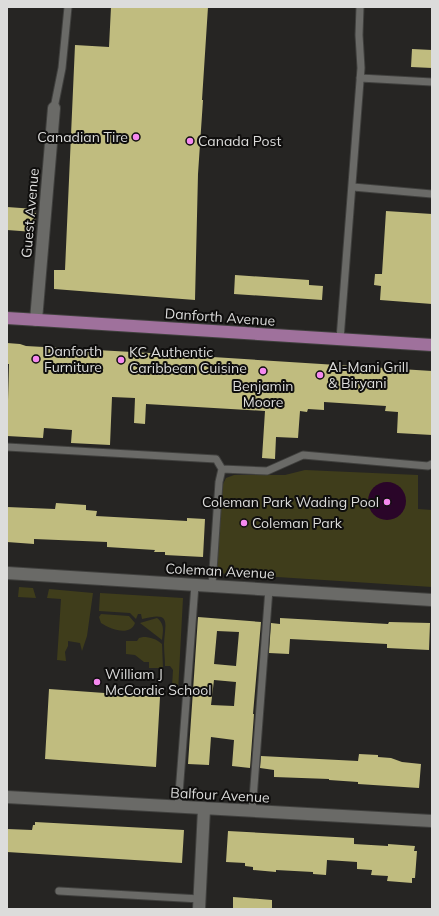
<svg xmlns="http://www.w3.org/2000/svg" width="439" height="916" viewBox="0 0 439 916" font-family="Mulish,sans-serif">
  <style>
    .green { fill: #3f3d1b }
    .water { fill: #2a0529 }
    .building { fill: #c0bc7f; fill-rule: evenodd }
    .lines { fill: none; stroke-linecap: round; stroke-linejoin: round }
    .lane-casing { stroke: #40403e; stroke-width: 9 }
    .street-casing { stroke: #40403e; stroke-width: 14 }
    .primary-casing { stroke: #40403e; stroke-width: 14 }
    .lane { stroke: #6a6a67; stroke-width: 7 }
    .street { stroke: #6a6a67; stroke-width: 12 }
    .primary { stroke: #9f719c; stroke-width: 12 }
    .poi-dot { fill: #f589ef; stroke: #0f0e0d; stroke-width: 1.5 }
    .labels { text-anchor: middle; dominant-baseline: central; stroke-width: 4; stroke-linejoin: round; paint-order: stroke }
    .poi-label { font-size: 14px; fill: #dcdcdb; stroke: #0f0e0d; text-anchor: start }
    .street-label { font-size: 14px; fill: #dcdcdb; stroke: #0f0e0d }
  </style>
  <rect width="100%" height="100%" fill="#262523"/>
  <path class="green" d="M305,470l113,5v34l14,1v77l-216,-14 6,-87 4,-8 8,-3h51z
    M19,587l14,1 3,10 -18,-1z
    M49,589l44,4 -6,43 -5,15 -2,-8 -12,-2v5l-3,6 1,9 -9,-1 4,-61 -14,-1z
    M100,593l83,5 -5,94 -4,-1 -2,-4 1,-17 -3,-4h-5c0,-7 -1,-15 -1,-22 1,-22 8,-33 -22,-25l-1,-5h-3l-2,5 -6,-6 -31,-2z
    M101,614l28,2 6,7c-5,14 -25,6 -34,0l-2,-6z
    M157,618c8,6 6,13 5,22l-22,-17z
    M143,637c8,0 13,2 19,7l1,24h-14v-6h-5l-9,-7 -9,-1v-13h11l2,-3z"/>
  <path class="water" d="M368 501a19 19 0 1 1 38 0a19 19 0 1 1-38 0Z"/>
  <path class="building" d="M111,7h97l-6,93h1l-5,74 -3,126 -141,-11v-19h11l10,-225 34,2z
    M412,49l20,1v18l-21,-1z
    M7,207l28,2 -1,4h2l-2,19 -27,-2z
    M386,211l46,3v90l-52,-4 1,-14 -7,-1 1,-11h7z
    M235,275l74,5v5l14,1 -1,14 -88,-6z
    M7,343l13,1 6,2 124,7 282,18v64l-35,-2 1,-21 -13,-1 1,-5 -62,-4v8l-16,-1 -1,3 -7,-1 -2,27 -22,-1 -1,22 -13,-1 3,-47 -119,-7 -1,20 -11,-1 1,-25 -23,-1 -2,48 -39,-2 1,-13 -28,-2 -1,10 -36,-2 2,-72h-2z
    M56,503l30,2v5l11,1 -1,5 91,5v-3l18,1 -2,38 -38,-2v-3h-11l1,-2 -48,-3v-5l-73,-3v5l-27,-2v-35l48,2z
    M198,617l63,5 -8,92h1l-4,54 -18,-2 2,-26 -23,-3 -2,28 -21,-1zM217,631l22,1 -3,34 -22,-2zM214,680l22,2 -2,24 -23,-1z
    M280,618l108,6 1,-2 41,1 -1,27 -42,-2v-4l-97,-5 -1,15 -20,-1 2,-30 9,1z
    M49,689l111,8 -4,70 -111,-8z
    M359,754l19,1v2l13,1 11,4 19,2 -2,24 -61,-4v-2l-29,-2v-1l-55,-2v-7l-14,-2 1,-12 97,5z
    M35,822l149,8 -2,33 -175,-11v-23l25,1 1,-5h2z
    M228,831l126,7v6l34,2v-2l27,2 -1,5h3l-2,27h-3v5l-25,-2 1,-5 -17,-1 1,-5 -15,-1v-7l-30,-2 -1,15 -13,-1v-2l-37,-2v2l-23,-2v-3l-8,-1v-3l-19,-1z
    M233,897l39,3v9h-39z"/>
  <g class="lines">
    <defs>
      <path id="lane" d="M360,78l72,4
        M54,108l8,-40 6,-61
        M353,187l79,7
        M340,339l21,-271 -2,-33 1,-28
        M7,447l209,12 6,10 45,2 36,-16 125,11 4,-2
        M212,585l7,-103 3,-13
        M178,807l17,-222
        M252,812l17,-223
        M59,891l141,8"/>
      <path id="street" d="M36,320l18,-212
        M7,573l425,27
        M7,797l425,24
        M199,909l5,-100"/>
      <path id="primary" d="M7,318l425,27"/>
    </defs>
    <use href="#lane" class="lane-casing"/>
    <use href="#street" class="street-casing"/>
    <use href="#primary" class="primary-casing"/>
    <use href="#lane" class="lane"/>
    <use href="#street" class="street"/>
    <use href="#primary" class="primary"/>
  </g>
  <g class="poi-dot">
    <circle cx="136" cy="137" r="4"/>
    <circle cx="190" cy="141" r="4"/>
    <circle cx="36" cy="359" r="4"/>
    <circle cx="121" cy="360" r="4"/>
    <circle cx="263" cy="371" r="4"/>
    <circle cx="320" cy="375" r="4"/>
    <circle cx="387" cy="502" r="4"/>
    <circle cx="244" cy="523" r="4"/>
    <circle cx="97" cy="682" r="4"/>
  </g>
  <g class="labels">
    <g class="poi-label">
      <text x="128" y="137" text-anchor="end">Canadian Tire</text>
      <text x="198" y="141">Canada Post</text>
      <text x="44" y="351">Danforth<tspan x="44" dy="16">Furniture</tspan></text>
      <text x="129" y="352">KC Authentic<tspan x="129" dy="16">Caribbean Cuisine</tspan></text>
      <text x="328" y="367">Al-Mani Grill<tspan x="328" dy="16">&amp; Biryani</tspan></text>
      <text x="263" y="386" text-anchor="middle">Benjamin<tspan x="263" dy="16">Moore</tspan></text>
      <text x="379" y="502" text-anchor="end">Coleman Park Wading Pool</text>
      <text x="252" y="523">Coleman Park</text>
      <text x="105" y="674">William J<tspan x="105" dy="16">McCordic School</tspan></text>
    </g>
    <g class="street-label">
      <text transform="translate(30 213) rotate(-85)">Guest Avenue</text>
      <text transform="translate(220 317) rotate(4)">Danforth Avenue</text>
      <text transform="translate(220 571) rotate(3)">Coleman Avenue</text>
      <text transform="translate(220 795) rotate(3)">Balfour Avenue</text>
    </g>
  </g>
  <rect width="439" height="916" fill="none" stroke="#dcdcdb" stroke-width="16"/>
</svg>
